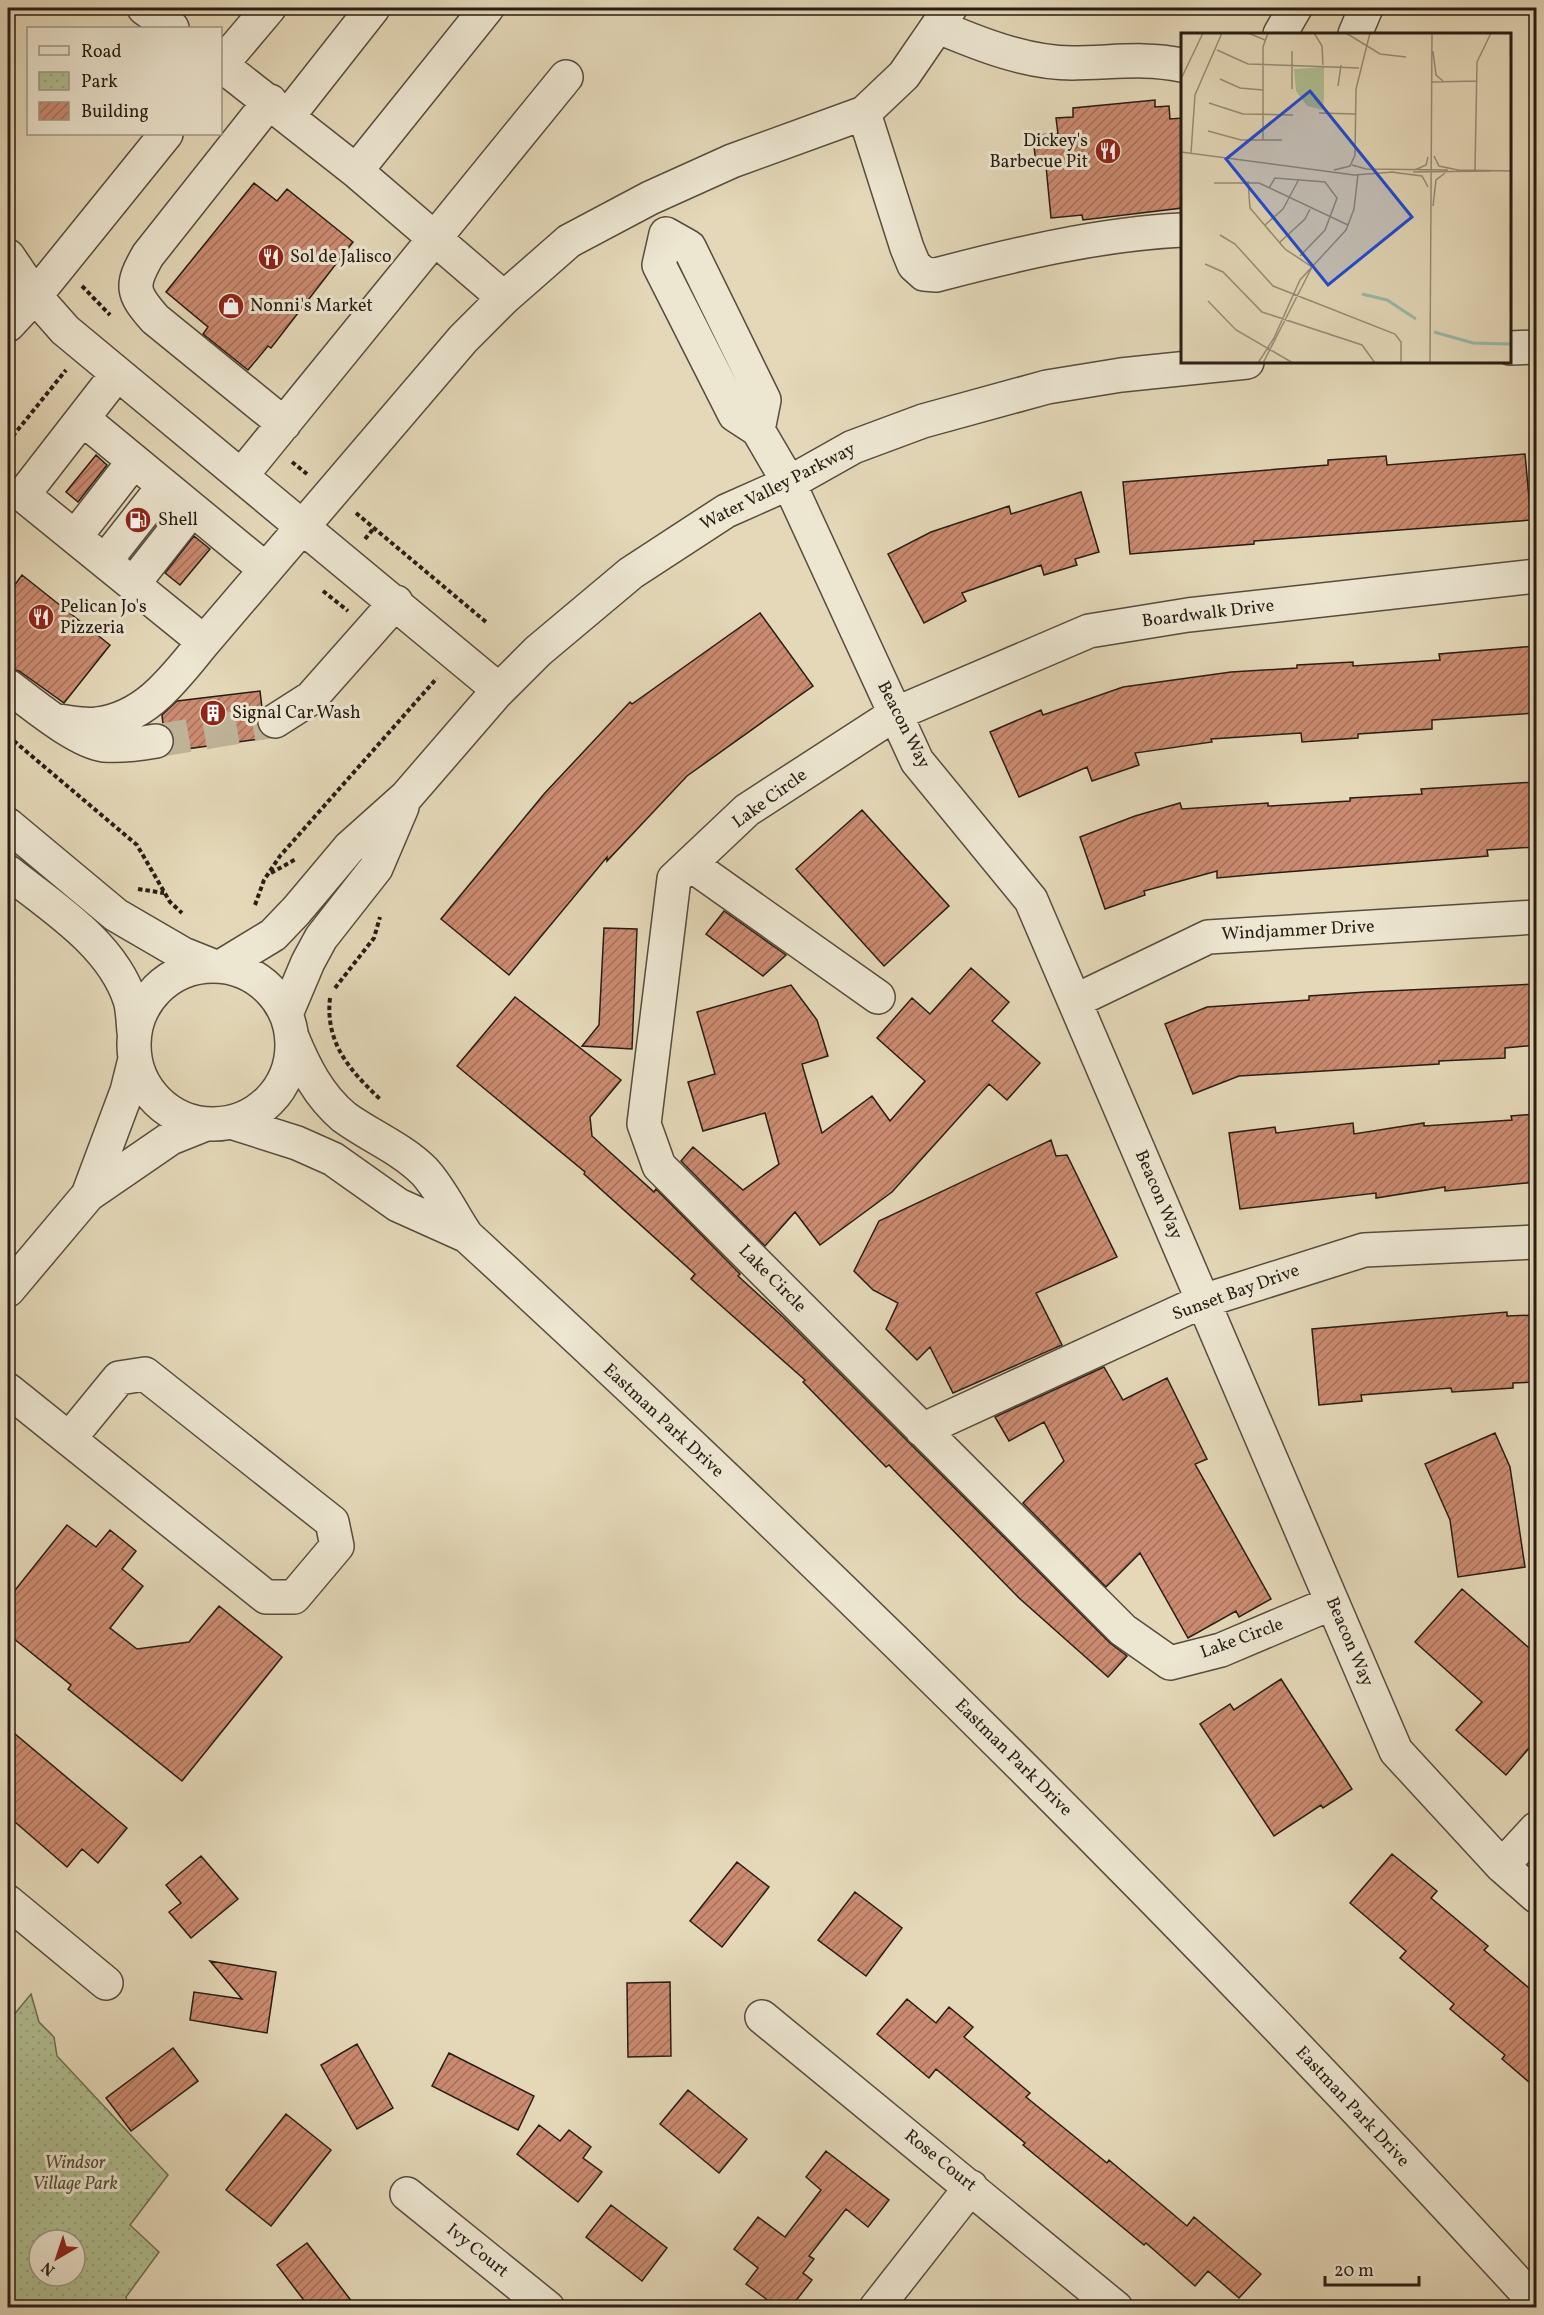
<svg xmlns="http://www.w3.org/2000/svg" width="1544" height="2315" viewBox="0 0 1544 2315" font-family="Vollkorn,serif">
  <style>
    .park { fill: url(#park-dots); stroke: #6c6e54; stroke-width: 1.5; fill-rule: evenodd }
    .building { fill: url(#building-hatch); stroke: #281d15; stroke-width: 1.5 }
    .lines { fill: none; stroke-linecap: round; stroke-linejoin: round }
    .minor-tunnel { stroke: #beb397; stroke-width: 33; stroke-dasharray: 33 16; stroke-linecap: butt }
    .minor-casing { stroke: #574c3e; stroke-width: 36 }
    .path { stroke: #281d15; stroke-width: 4; stroke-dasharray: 4.5 3; stroke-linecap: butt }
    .minor { stroke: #ede6d1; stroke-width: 33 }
    .labels { text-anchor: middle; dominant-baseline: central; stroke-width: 6; stroke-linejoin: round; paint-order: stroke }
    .poi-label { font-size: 18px; fill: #281d15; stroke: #ede6d1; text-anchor: start }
    .street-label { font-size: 18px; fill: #281d15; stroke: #ede6d1 }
    .park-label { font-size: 18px; font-style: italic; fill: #514e3a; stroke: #ede6d1 }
    .inset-river { fill: none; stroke: #97bba9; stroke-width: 3 }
    .inset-road { fill: none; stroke: #998d77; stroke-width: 1.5 }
    .view { fill: #1d4ed8; fill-opacity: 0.15; stroke: #1d4ed8; stroke-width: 3 }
    .inset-edge { fill: none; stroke: #281d15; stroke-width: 3 }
  </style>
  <defs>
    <pattern id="park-dots" width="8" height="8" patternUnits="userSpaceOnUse" patternTransform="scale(1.5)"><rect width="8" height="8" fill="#b0bf92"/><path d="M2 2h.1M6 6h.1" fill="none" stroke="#97a47d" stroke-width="1.8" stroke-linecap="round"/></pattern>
    <pattern id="building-hatch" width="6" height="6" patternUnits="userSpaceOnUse" patternTransform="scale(1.5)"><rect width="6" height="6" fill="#cb8b70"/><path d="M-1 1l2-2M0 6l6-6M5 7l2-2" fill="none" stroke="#a5715b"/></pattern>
  </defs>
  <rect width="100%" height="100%" fill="#e4d8b8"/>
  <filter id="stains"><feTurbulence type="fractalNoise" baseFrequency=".00333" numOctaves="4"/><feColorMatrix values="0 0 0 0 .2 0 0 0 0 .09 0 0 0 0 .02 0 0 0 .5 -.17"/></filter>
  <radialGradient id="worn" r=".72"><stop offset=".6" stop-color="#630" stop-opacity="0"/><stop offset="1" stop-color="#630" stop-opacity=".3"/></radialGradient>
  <path class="park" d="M31,1994l8,28 15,15 3,19 111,119 -38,50 29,27 -33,45 3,10h-121v-285zM39,2240h36v36h-36z"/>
  <path class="building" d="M1155,100v7l14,-1 1,13 12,-1v90l-99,12 -1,-5 -31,3 -5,-52h-10l-3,-31 25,-1 -2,-16 17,-1v-9z
    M254,183l23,18 10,-12 66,53 -82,106 -3,-2 -20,24 -45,-36 5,-7 -42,-35z
    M1525,454l6,66 -277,21v3l-124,10 -7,-72 205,-17v-5l58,-4 1,9z
    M96,455l11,10 -29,37 -12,-10z
    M1081,492l18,60 -24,7 2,6 -33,10 -3,-10 -79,28 4,8 -42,22 -36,-69 43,-22 78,-26 2,8z
    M194,536l16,13 -30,36 -15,-12z
    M22,575l88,70 -46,58 -45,-32 -11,-3v-74z
    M760,613l53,73 -126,90 -80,85v-4l-98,118 -68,-56 103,-125 86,-92 2,2z
    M1536,646v67l-104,7v9l-74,5v4l-56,4 -1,-9 -90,6 1,3 -77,11 4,12 -47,16 -5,-14 -68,30 -29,-65 51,-22 2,5 80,-28 108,-15 66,-4v-3l56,-3v4l87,-6 -1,-6z
    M260,691l2,17 -6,14 4,10 7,6 -96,13 3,-14 -3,-7 -8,-6 -1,-9 15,-14z
    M1536,782v65l-49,3 1,6 -215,17 -56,5v-7l-73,20 1,4 -40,14 -25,-72 55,-21 45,-13 2,6 86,-6v3l82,-5v-3l72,-4 -1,-5z
    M862,810l87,96 -65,60 -88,-97z
    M724,911l62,44 -23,21 -57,-42z
    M604,928l33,1 -5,120 -50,-3 17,-21z
    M971,968l38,34 -17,19 48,42 -33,37 -18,-16 -97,108 -72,53 -25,-33 -30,34 -84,-85 12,-14 50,43 36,-26 -14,-51 -62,18 -15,-49 27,-8 -18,-62 94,-27 26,35 11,36 -26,8 20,69 50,-37 18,25 35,-40 -48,-43 35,-40 18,16z
    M1536,984v61l-31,3v10l-66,3v3l-200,12 -46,18 -28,-70 42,-17 102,-7v-4l57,-4z
    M515,997l106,83 -31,37 2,19 62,56 2,-3 84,85 -2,2 45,41 327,326 17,13 -19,21 -89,-79 -130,-133 -3,2 -83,-85 2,-2 -114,-101 4,-5 -111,-100 1,-2 -128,-106z
    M1536,1114v68l-91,9v-4l-69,11v-5l-136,16 -11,-76 46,-6 1,6 77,-10 1,11 70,-11v3l88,-6 -1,-4z
    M1051,1140l5,16 11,-1 50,102 -81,36 26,52 -109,48 -23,-46 -13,13 -31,-31 12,-26 -25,-13 -19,-19 25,-50z
    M1507,1312v4l29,-1v67l-23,1v5l-61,4 -1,-4 -90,7 1,6 -43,4 -7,-76z
    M1104,1367l19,33 44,-22 40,81 -12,5 76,135 -32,18 -3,-6 -48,27 -48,-85 -34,34 -83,-84 41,-42 -20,-39 -35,19 -14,-24z
    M1495,1433l15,34 15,100 -67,10 -8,-57 -25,-56z
    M67,1525l29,22 14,-17 26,21 -14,18 21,17 -33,42 27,21 52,-7 30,-36 63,51 -100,124 -114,-92 3,-4 -63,-51v-35z
    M1462,1589l74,65v86l-30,35 -50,-45 26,-28 -67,-60z
    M1281,1679l71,110 -29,19 -2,-3 -47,31 -74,-112 30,-20 4,6z
    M8,1728l119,100 -29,35 -16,-14 -15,18 -59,-51z
    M1392,1854l45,37 -6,7 57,48 -4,4 52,44v94l-34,-29 3,-4 -55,-46 4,-5 -54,-46 6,-7 -56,-48z
    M201,1856l37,43 -47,39 -22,-26 12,-9 -15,-18z
    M737,1862l32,25 -47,60 -32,-26z
    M855,1892l47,36 -36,48 -48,-36z
    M210,1961l66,11 -9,61 -77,-13 4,-28 48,7z
    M670,1982l1,74 -43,1 -1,-74z
    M907,1999l29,24 13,-16 24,20 -9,10 66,56 -4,4 81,66 2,-3 78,66 7,-9 67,57 -22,24 -31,-27 -13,15 -49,-43 -2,2 -121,-100 2,-2 -89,-74 -7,9 -52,-44z
    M357,2044l36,64 -36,21 -36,-64z
    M173,2048l25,33 -67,50 -25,-33z
    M449,2053l85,43 -16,34 -86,-44z
    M688,2090l59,49 -28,34 -59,-49z
    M286,2114l45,36 -60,76 -45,-36z
    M539,2125l21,16 9,-11 22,17 -8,11 19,14 -24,30 -61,-48z
    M826,2151l63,49 -21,27 -22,-18 -37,47 5,3 -11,14 9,7 -21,27h-14l-31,-23 12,-16 -24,-19 24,-32 27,20 36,-47 -15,-13z
    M611,2205l56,43 -25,33 -56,-44z
    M307,2243l49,64h-47l-32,-42z"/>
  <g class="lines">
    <path class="minor-tunnel" d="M156,741l119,-20"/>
    <defs>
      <path id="minor" d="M144,8l28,20
        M939,27c40,17 88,36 133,36 39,0 71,-6 110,2
        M1280,34l15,-26
        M1355,34l11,-26
        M220,64l136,107 148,127
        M220,66l49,-58
        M270,101l-122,154c-18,31 -16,38 7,64l129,105
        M864,113l43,135 7,17 10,9 12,1c80,-21 164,-41 246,-45
        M288,116l85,-108
        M356,171l131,-163
        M8,256l27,40 30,34 434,360
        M8,325l27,-29 131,-162
        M1510,348l26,-1
        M117,374l-94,121 181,147 259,-303 41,-41 65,-57 81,-43 82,-37 132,-48 40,-38 46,-67
        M83,419l182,150
        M758,430l6,-30 -75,-153 -23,-13 -7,31 76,150 23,15 31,53 128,278 114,139 365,851 106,115 34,30
        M241,476l325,-399
        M75,537l59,-76
        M105,561l59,-75
        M133,584l59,-75
        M8,686c22,16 69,56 96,59 17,1 35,-1 52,-4
        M56,721c13,1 28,5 41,3 50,-6 78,-47 107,-82
        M275,721l36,-23 85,-96
        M8,825l108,90 67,39 30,12
        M690,864l188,133
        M8,872c44,35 104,72 122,128 3,10 3,22 4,32
        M222,966l51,-31 23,-24 53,-63 57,-51 90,-104 42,-42 93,-78 95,-62 63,-28 64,-36 70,-26 124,-34 74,-12 126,-13
        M134 1045a79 79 0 1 1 158 0a79 79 0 1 1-158 0Z
        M1075,1001l133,-64 328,-20
        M286,1014l22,-52 13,-24 55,-70 26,-61
        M292,1037c12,30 27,59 52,80 26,19 57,31 80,54 17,18 29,45 43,65 371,341 730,695 1069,1067
        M231,1122l66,21 36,16 65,46 69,31
        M88,1195l39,-104 8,-32
        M8,1290l80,-95 83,-57 35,-14
        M8,1390l258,207h28l43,-51 -5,-24 -187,-148 -26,4 -50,61
        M922,1430l281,-129 161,-51 172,-8
        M1332,1603l-111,47 -51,13 -47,-33 -464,-464 -15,-42 30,-245 73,-69 148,-96 194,-83 99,-16 348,-39
        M1502,1866l34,-37
        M8,1902l98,81
        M762,2017l354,291
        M407,2194l141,114
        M876,2308l95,-121"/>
    </defs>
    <use href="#minor" class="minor-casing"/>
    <path class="path" d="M82,286l28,29
      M8,442l58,-72
      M292,462l15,12
      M356,513l130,109
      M365,539l9,-11
      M323,591l25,20
      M8,736l129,109 33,57 12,11
      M271,873l25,-14
      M138,889l26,4
      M255,905l9,-25 16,-24 157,-178
      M335,988l39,-50 6,-21
      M330,998c-5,44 19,72 50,101"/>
    <use href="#minor" class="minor"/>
  </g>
  <defs>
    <symbol id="restaurant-disc" viewBox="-11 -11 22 22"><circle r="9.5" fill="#8f2418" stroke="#ede6d1"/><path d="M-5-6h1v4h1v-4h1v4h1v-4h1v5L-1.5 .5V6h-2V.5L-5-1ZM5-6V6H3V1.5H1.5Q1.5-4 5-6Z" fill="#fff"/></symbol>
    <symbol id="shop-disc" viewBox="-11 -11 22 22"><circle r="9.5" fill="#8f2418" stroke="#ede6d1"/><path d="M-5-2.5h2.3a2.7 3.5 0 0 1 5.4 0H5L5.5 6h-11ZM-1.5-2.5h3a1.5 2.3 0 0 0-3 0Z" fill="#fff"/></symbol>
    <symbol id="fuel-disc" viewBox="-11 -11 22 22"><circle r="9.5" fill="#8f2418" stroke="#ede6d1"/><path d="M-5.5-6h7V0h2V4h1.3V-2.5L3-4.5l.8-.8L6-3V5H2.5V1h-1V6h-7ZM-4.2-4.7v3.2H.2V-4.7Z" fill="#fff"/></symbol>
    <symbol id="building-disc" viewBox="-11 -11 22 22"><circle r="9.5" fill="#8f2418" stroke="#ede6d1"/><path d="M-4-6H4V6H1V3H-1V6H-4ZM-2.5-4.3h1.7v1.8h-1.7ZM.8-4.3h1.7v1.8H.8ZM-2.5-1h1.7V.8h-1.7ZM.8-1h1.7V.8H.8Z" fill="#fff"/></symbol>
  </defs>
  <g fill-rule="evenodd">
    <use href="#restaurant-disc" x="1093" y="136" width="30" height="30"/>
    <use href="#restaurant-disc" x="256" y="242" width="30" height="30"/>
    <use href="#shop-disc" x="216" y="291" width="30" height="30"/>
    <use href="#fuel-disc" x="123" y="505" width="30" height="30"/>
    <use href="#restaurant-disc" x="26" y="602" width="30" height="30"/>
    <use href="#building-disc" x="198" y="698" width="30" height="30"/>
  </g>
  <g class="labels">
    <g class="poi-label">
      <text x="1088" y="141" text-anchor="end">Dickey's<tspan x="1088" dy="21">Barbecue Pit</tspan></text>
      <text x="290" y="257">Sol de Jalisco</text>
      <text x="250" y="306">Nonni's Market</text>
      <text x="158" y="520">Shell</text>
      <text x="60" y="607">Pelican Jo's<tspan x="60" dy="21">Pizzeria</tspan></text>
      <text x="232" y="713">Signal Car Wash</text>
    </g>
    <g class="street-label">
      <text transform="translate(778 487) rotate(-27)">Water Valley Parkway</text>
      <text transform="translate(1208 614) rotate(-7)">Boardwalk Drive</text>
      <text transform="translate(903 725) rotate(63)">Beacon Way</text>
      <text transform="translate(770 799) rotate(-36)">Lake Circle</text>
      <text transform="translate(1298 931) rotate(-3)">Windjammer Drive</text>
      <text transform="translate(1158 1195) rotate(67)">Beacon Way</text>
      <text transform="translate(772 1279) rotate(45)">Lake Circle</text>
      <text transform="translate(1236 1293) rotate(-20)">Sunset Bay Drive</text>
      <text transform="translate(663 1421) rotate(43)">Eastman Park Drive</text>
      <text transform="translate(1242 1639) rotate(-20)">Lake Circle</text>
      <text transform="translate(1349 1642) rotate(67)">Beacon Way</text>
      <text transform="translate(1013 1758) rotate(45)">Eastman Park Drive</text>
      <text transform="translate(1352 2107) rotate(47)">Eastman Park Drive</text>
      <text transform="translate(940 2161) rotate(39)">Rose Court</text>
      <text transform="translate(477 2251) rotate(39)">Ivy Court</text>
    </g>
    <g class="park-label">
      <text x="75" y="2163">Windsor<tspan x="75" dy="21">Village Park</tspan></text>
    </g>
  </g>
  <g transform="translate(1181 33)">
    <rect width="330" height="330" fill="#e4d8b8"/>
    <path d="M143,34v29l-1,14 -16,-4 -11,-15 -2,-22z" fill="#b0bf92"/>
    <path class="inset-river" d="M181,261l25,6 29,19M253,299l39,11 38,1"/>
    <path class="inset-road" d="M67,0l17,7M133,0l8,13 1,19M165,0l34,21 26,3M36,17l31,14 111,4M252,18l3,24 7,6M0,46l22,-46M39,46l20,9 23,2M251,49l44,-1M157,53l3,-21M111,56v-38M28,70l34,11 50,1M138,80l36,1M27,98l33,9h41M82,107v-93l5,-14M0,119l173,23 40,-3M10,120l4,-58 27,-62M253,123l5,10 19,4M171,132l14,4 82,1M153,137l16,-4 5,-11 1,-66 14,-56M234,137l11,-5 2,-8M277,137l53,1M294,137l2,-108 14,-29M210,139l31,4 6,11M232,139l77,-1M67,148l2,27 35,41 27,18M33,150h45l89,42M88,155l6,-10 50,4 12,16 -12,32 -25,26M252,173l3,-26 9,-7M84,192l18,-16 16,-30M39,202l15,9 38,42 122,48 6,8v21M99,209l25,-23 5,-10M24,231l18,8 39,40 100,33 13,18M27,268l28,29 57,33M77,330l16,-25 26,-58 46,-50 8,-21 4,-35M82,330l49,-96M249,330l2,-330"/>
    <path class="view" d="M129,58l102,126 -84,68 -102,-126z"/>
    <rect width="330" height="330" class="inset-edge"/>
  </g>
  <rect width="1544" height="2315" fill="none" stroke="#e4d8b8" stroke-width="30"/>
  <rect x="9" y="9" width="1526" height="2297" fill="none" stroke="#281d15" stroke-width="3"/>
  <rect x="15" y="15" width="1514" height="2285" fill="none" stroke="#281d15" stroke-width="1.5"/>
  <rect x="27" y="27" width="195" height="108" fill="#ede6d1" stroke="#9e9686" stroke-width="1.5"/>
  <rect x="39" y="46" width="30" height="9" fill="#ede6d1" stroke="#9e9686" stroke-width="1.5"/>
  <text x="81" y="57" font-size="18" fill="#281d15">Road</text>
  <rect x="39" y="72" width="30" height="18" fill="url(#park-dots)" stroke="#9e9686" stroke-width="1.5"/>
  <text x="81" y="87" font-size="18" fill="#281d15">Park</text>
  <rect x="39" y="102" width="30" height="18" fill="url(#building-hatch)" stroke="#9e9686" stroke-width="1.5"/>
  <text x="81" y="117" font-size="18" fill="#281d15">Building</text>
  <g transform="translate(57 2258) rotate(219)"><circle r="28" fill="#ede6d1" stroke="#9e9686" stroke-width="1.5"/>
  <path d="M0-4.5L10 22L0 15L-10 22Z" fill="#8f2418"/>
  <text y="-9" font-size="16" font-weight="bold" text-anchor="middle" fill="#281d15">N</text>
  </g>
  <path d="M1325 2276v9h94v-9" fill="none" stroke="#281d15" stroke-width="3"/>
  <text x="1334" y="2276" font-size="18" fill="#281d15" stroke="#ede6d1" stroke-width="4.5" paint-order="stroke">20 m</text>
  <rect width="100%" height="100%" filter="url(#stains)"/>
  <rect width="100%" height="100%" fill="url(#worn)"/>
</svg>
